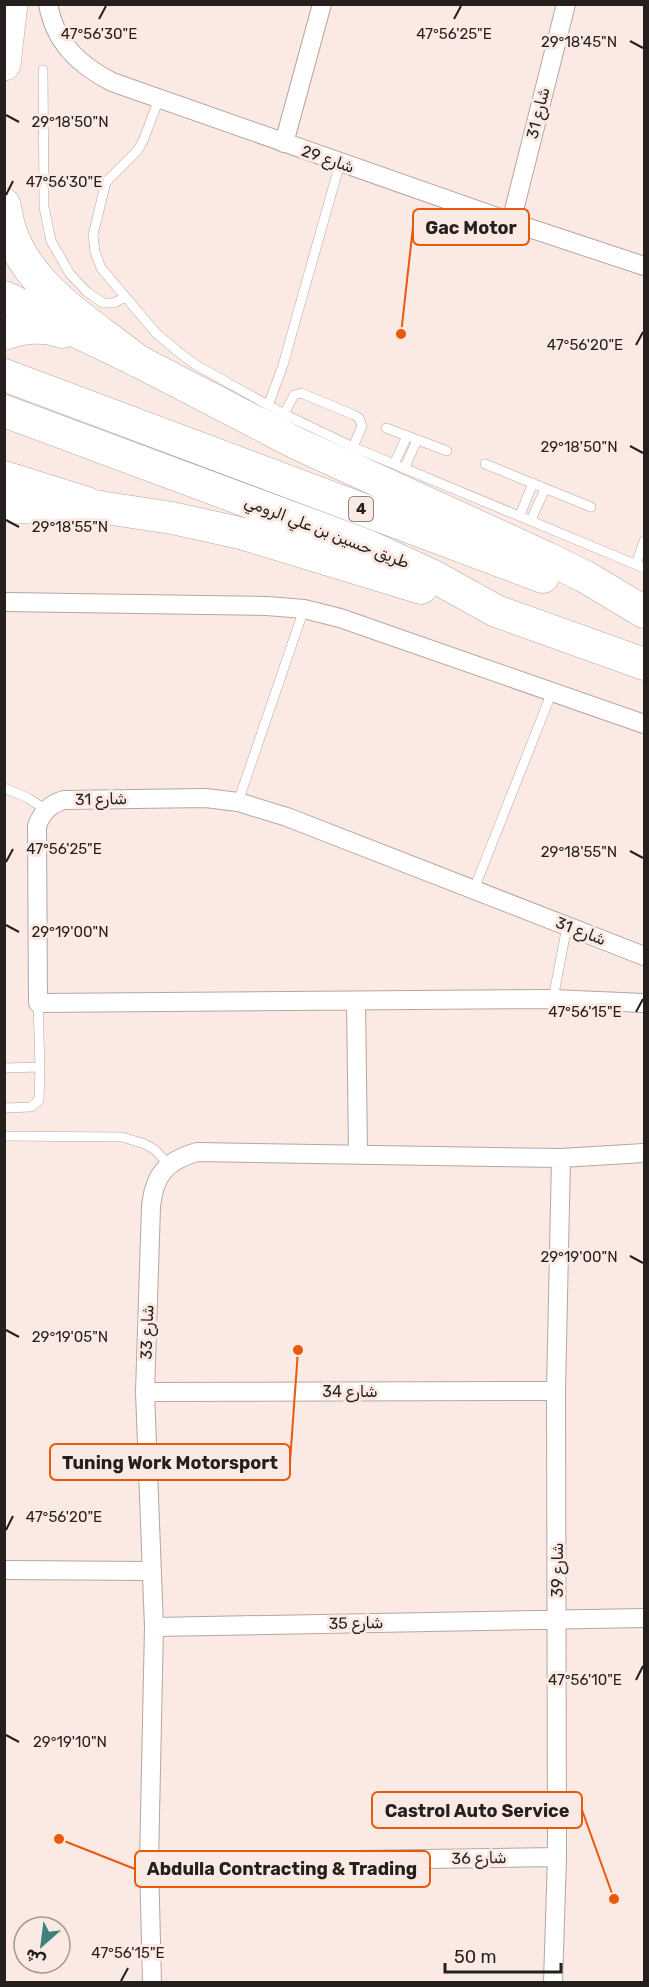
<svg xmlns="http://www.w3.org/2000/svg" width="649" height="1987" viewBox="0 0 649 1987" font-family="Rubik,'Noto Sans Arabic',sans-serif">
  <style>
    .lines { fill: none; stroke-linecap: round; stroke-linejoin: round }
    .service-casing { stroke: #b6a6a0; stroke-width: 10 }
    .minor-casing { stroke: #b6a6a0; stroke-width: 20 }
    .trunk-casing { stroke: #b6a6a0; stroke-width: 33 }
    .motorway-casing { stroke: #b6a6a0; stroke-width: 34 }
    .service { stroke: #fff; stroke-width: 9 }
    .minor { stroke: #fff; stroke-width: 18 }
    .trunk { stroke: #fff; stroke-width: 32 }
    .motorway { stroke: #fff; stroke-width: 33 }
    .ticks { fill: none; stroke: #251f1d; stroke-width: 2 }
    .labels { text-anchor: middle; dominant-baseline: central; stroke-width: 6; stroke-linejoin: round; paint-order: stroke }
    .shield { fill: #fbeae3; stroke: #655c58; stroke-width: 1.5 }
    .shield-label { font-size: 15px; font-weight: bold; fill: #251f1d }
    .street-label { font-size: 16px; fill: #251f1d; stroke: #fbeae3 }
    .ticks-label { font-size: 15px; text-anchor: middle; fill: #251f1d; stroke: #fbeae3; stroke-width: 6; stroke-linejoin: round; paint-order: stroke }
    .leader { fill: none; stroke: #e8590c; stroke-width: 2 }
    .callout-dot { fill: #e8590c; stroke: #fbeae3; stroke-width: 2 }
    .callout { fill: #fbeae3; stroke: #e8590c; stroke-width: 2 }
    .callout-label { font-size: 18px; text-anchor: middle; font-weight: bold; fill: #251f1d }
  </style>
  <rect width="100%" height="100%" fill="#fbeae3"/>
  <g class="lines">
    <defs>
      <path id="service" d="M43,70l1,137 7,34 19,33 17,18 16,11h11l11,-6
        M159,99l-16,42 -6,10 -31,31 -13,53 2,17 6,16 55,65 26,22 14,10 88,49 69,33 291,121
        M268,406l15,-41 57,-202
        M284,414l10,-19 7,-2 53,22 5,3 3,8 -9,21
        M386,428l61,23
        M394,464l13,-28
        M485,464l106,43
        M404,469l13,-29
        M520,515l13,-32
        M531,520l14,-31
        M636,564l8,-23
        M4,788l24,10 18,12
        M238,802l66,-193
        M474,889l78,-197
        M553,999l14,-73
        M4,1068l36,-1
        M4,1108l27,-1 8,-7 1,-33 -2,-64
        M4,1136l118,1 23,7 10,6 14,15"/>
      <path id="minor" d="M48,4c7,39 31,61 64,78l399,140 133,44
        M284,143l38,-139
        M511,222l55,-218
        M4,602l263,4 37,3 36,9 304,106
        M644,956l-357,-139 -49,-15 -32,-4 -142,2c-14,4 -22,12 -27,26l1,177 515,-4 91,4
        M356,1001l2,152
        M145,1392l411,-1
        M4,1570l147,1
        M154,1627l490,-9
        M149,1863l408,-6
        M152,1982l-3,-119 5,-236 -9,-235 6,-185c3,-32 15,-46 46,-55l364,6 83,-5
        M553,1982l4,-125 -1,-466 5,-233"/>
      <path id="trunk" d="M4,297l132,63 162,84 249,114 37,18 60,36
        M4,334c19,-7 39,-9 58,-2
        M4,375l539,202
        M4,411l364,135 65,30 63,35 148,53
        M4,477l83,26
        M73,503l99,15 72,16 177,54"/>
      <path id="motorway" d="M4,64l7,-60
        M4,205c2,8 3,16 5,23 19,60 80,95 127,132
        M4,507h95"/>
    </defs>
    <use href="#service" class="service-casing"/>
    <use href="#minor" class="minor-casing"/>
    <use href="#trunk" class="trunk-casing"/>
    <use href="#motorway" class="motorway-casing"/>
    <use href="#service" class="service"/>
    <use href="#minor" class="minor"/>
    <use href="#trunk" class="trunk"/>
    <use href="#motorway" class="motorway"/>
  </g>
  <path class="ticks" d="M99,19l7,-13M454,19l7,-13M630,41l13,7M6,115l13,7M6,195l7,-14M636,345l7,-13M630,446l13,7M6,520l13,7M630,851l13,7M6,862l7,-13M6,925l13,7M636,1012l7,-13M630,1256l13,7M6,1330l13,7M6,1530l7,-14M636,1680l7,-14M6,1735l13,7M121,1981l7,-13"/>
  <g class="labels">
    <rect class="shield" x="349" y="497" width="24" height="24" rx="4.5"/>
    <g class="shield-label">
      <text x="361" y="509">4</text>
    </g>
    <g class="street-label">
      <text transform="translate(538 113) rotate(-76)">شارع 31</text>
      <text transform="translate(328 159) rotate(19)">شارع 29</text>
      <text transform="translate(327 532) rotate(21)">طريق حسين بن علي الرومي</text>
      <text transform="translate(101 799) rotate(-1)">شارع 31</text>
      <text transform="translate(581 931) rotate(21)">شارع 31</text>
      <text transform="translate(147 1332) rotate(-88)">شارع 33</text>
      <text x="350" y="1391">شارع 34</text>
      <text transform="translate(557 1570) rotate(-90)">شارع 39</text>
      <text transform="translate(356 1623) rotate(-1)">شارع 35</text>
      <text transform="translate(479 1858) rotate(-1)">شارع 36</text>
    </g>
  </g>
  <g class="ticks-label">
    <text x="99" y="39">47°56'30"E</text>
    <text x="454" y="39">47°56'25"E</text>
    <text x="579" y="47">29°18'45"N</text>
    <text x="70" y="127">29°18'50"N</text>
    <text x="64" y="187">47°56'30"E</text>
    <text x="585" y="350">47°56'20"E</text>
    <text x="579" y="452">29°18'50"N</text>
    <text x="70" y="532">29°18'55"N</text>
    <text x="64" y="854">47°56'25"E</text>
    <text x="579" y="857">29°18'55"N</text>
    <text x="70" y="937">29°19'00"N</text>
    <text x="585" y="1017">47°56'15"E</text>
    <text x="579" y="1262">29°19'00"N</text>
    <text x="70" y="1342">29°19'05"N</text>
    <text x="64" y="1522">47°56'20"E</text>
    <text x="585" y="1685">47°56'10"E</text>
    <text x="70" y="1747">29°19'10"N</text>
    <text x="128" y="1958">47°56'15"E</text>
  </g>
  <path class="leader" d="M401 334L413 227M298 1350L290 1462M614 1899L582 1810M59 1839L135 1869"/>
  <g class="callout-dot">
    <circle cx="401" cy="334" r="6"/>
    <circle cx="298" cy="1350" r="6"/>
    <circle cx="614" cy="1899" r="6"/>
    <circle cx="59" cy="1839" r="6"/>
  </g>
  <g class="callout">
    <rect x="413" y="209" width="116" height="36" rx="6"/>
    <rect x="50" y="1444" width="240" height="36" rx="6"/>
    <rect x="372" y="1792" width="210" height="36" rx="6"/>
    <rect x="135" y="1851" width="295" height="36" rx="6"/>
  </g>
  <g class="callout-label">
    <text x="471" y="234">Gac Motor</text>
    <text x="170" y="1469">Tuning Work Motorsport</text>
    <text x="477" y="1817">Castrol Auto Service</text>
    <text x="282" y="1875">Abdulla Contracting &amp; Trading</text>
  </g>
  <rect width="649" height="1987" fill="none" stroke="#251f1d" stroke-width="12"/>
  <g transform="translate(42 1945) rotate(208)"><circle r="28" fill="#fbeae3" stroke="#a59994" stroke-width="1.5"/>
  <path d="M0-4.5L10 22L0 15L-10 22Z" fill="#3d837b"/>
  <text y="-9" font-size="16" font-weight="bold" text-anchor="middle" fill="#251f1d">ش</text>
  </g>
  <path d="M445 1963v9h116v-9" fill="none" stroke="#251f1d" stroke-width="3"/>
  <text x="454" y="1963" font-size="18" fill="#251f1d" stroke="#fbeae3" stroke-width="4.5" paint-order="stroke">50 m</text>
</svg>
